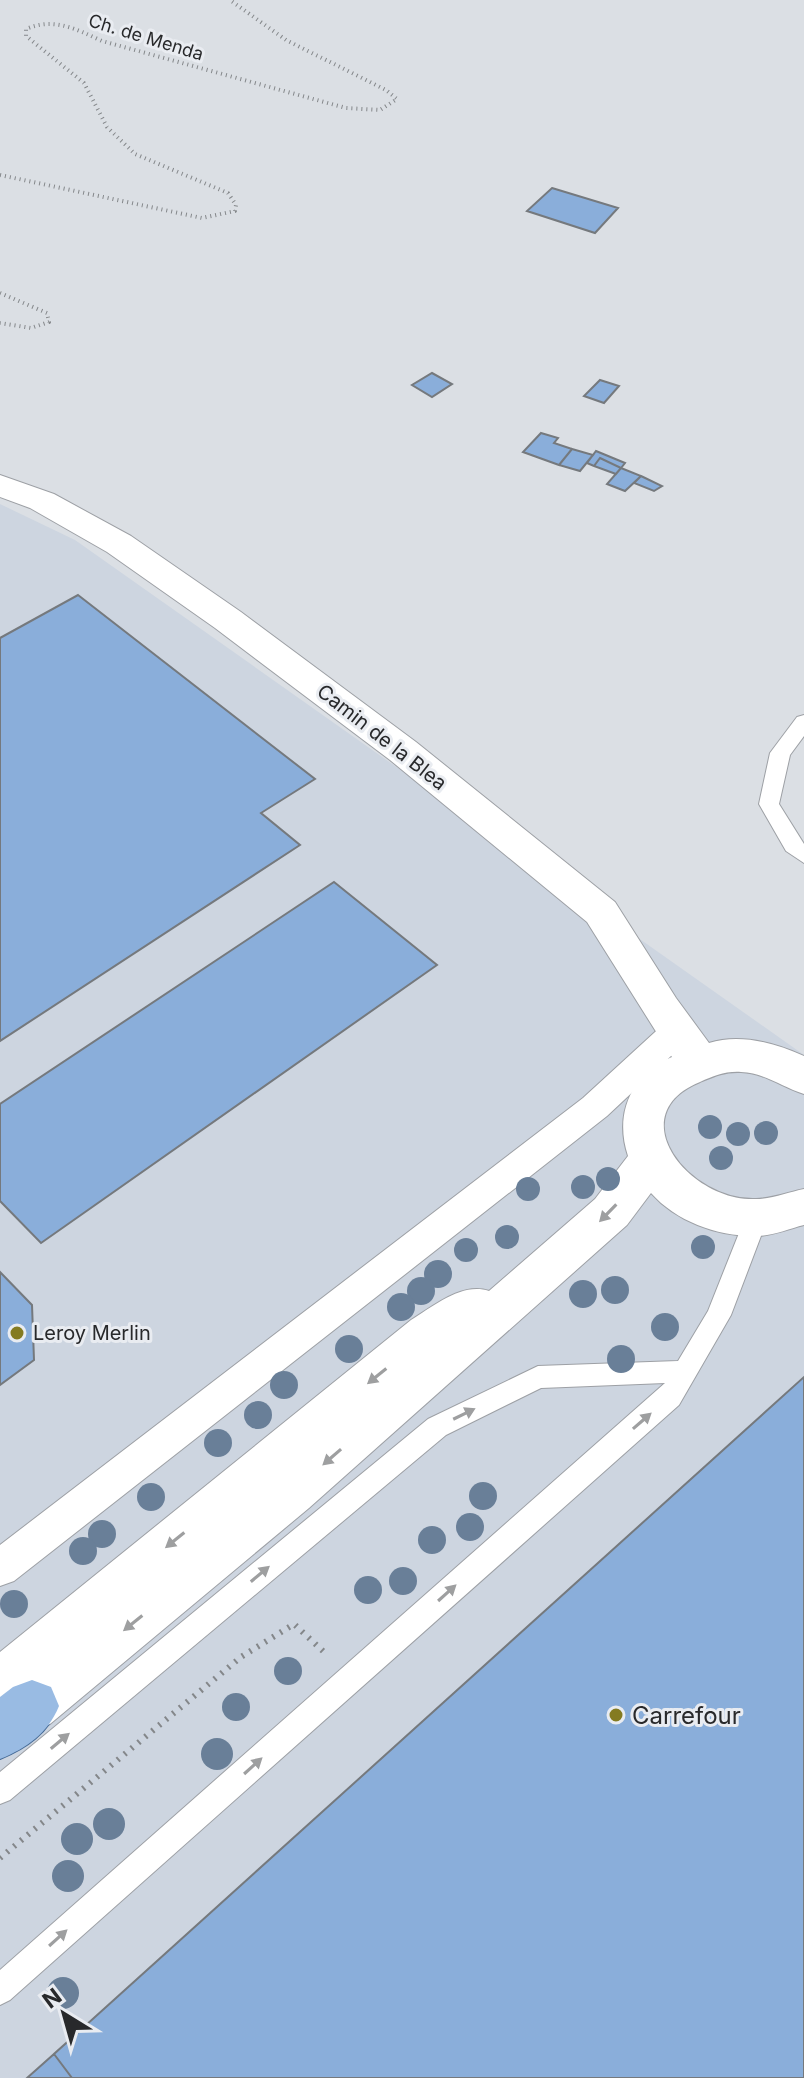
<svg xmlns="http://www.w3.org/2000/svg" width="804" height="2078" viewBox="0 0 804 2078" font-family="Inter,sans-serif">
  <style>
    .built { fill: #cdd5e0 }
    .building { fill: #8aaeda; stroke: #75797d; stroke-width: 2 }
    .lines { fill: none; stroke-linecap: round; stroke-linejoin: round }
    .service-casing { stroke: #9da0a5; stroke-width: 2 }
    .pedestrian-casing { stroke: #9da0a5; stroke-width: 2 }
    .minor-casing { stroke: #9da0a5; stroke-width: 2 }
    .primary-casing { stroke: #456a96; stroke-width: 2 }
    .path-far1 { stroke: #84878a; stroke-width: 4; stroke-dasharray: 1 4; stroke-linecap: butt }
    .path { stroke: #84878a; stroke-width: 6; stroke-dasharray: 2 7; stroke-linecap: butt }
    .service { fill: #fff; fill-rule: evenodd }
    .pedestrian { fill: #fff; fill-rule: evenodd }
    .minor { fill: #fff; fill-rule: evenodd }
    .primary { fill: #99bbe3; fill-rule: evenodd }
    .tree { fill: #697f98 }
    .oneway { fill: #9e9fa0 }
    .poi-dot { fill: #847b21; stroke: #e9ecf1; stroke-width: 3 }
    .labels { text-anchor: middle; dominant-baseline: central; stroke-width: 6; stroke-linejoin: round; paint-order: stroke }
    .far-street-label { font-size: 18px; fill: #28292b; stroke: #e9ecf1 }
    .street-label { font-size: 20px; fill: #28292b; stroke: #e9ecf1 }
    .poi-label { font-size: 20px; fill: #28292b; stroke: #e9ecf1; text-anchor: start }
    .near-poi-label { font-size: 24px; fill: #28292b; stroke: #e9ecf1; text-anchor: start }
  </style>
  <rect width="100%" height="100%" fill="#dbdfe4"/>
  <path class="built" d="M0,504l75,36 729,515v1023h-804z"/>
  <path class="building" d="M552,188l66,20 -23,25 -68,-22z
    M432,373l20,11 -20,13 -20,-12z
    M600,380l19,6 -15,17 -20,-7z
    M541,433l17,5 -4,5 18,6 -13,16 -36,-13z
    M572,449l21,6 -13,16 -21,-6z
    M596,451l29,12 -4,5 -21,-10 -6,8 -7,-3z
    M600,458l21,10 -5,6 -22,-8z
    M621,468l20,8 -16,15 -18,-7z
    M641,476l21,10 -8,5 -20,-8z
    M78,595l237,184 -54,34 39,32 -300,196v-403z
    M334,882l103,83 -396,278 -41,-42v-97z
    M0,1272l32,33 2,55 -34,25z
    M804,1377v701h-732l-18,-24z
    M54,2054l18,24h-45z"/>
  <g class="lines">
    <defs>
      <path id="service" d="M804,715v21l-14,19 -11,49 25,40v19l-18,-12 -27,-47 11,-51 27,-36z
        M755,1210l8,3 4,7 -36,95 -52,90 -669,595 -10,5v-35l665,-587 -124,5 -95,47 -436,365 -10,4v-32l428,-353 110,-53 140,-5 30,-50 39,-98z"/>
      <path id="pedestrian" d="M677,1019l11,3 5,9 -5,9 -81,76 -593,465 -14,5v-41l583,-447 83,-76z"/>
      <path id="minor" d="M0,475l54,19 77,42 110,76 175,130 199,160 61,96 33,45c31,-10 66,0 95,13v38c-22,-7 -39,-21 -63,-22 -16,-1 -27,4 -41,10 -81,33 -10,120 56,117 16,0 33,-7 48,-10v36c-16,4 -34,12 -50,11 -38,0 -78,-15 -103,-43l-24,32 -318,283 -259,216 -18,7 -18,-7 -8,-17 -6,2v-57l411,-332c23,-14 51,-38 78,-29l106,-92 33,-43c-14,-42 3,-82 44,-99l-85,-135 -197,-162 -175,-132 -108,-76 -77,-44 -30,-11z"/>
      <path id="primary" d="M32,1680l19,7 8,19c-11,27 -32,42 -59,53v-62l13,-10z"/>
    </defs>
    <use href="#service" class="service-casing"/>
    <use href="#pedestrian" class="pedestrian-casing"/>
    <use href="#minor" class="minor-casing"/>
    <use href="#primary" class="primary-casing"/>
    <path class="path-far1" d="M0,175l202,43 33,-7 1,-6 -8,-12 -93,-39 -28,-27 -23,-44 -58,-47v-7c28,-12 50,0 76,12l244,67 34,2 17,-11 -11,-9 -100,-50 -56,-40
      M0,293l47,20 2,9 -18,6 -31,-5"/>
    <path class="path" d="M0,1858l241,-201 53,-33 31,29"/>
    <use href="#service" class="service"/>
    <use href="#pedestrian" class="pedestrian"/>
    <use href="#minor" class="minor"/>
    <use href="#primary" class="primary"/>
  </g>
  <g class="tree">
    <circle cx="710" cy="1127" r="12"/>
    <circle cx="766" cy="1133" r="12"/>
    <circle cx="738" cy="1134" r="12"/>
    <circle cx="721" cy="1158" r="12"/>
    <circle cx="608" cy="1179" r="12"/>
    <circle cx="583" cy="1187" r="12"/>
    <circle cx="528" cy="1189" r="12"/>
    <circle cx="507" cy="1237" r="12"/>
    <circle cx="703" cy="1247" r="12"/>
    <circle cx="466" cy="1250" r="12"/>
    <circle cx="438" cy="1274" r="14"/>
    <circle cx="615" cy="1290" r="14"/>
    <circle cx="421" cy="1291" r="14"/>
    <circle cx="583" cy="1294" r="14"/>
    <circle cx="401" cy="1307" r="14"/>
    <circle cx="665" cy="1327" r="14"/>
    <circle cx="349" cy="1349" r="14"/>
    <circle cx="621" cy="1359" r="14"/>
    <circle cx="284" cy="1385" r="14"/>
    <circle cx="258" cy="1415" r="14"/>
    <circle cx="218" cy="1443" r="14"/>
    <circle cx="483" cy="1496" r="14"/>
    <circle cx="151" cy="1497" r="14"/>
    <circle cx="470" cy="1527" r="14"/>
    <circle cx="102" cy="1534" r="14"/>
    <circle cx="432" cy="1540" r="14"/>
    <circle cx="83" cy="1551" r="14"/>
    <circle cx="403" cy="1581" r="14"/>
    <circle cx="368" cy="1590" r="14"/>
    <circle cx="14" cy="1604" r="14"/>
    <circle cx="288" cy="1671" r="14"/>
    <circle cx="236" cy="1707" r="14"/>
    <circle cx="217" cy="1754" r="16"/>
    <circle cx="109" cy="1824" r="16"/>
    <circle cx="77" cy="1839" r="16"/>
    <circle cx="68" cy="1876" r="16"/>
    <circle cx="63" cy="1993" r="16"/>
  </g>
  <defs><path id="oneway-solid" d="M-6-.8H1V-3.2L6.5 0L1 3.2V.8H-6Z" transform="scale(2)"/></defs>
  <g class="oneway">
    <use href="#oneway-solid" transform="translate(608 1213) rotate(134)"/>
    <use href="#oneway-solid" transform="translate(377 1376) rotate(141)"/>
    <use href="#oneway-solid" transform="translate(464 1414) rotate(-26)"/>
    <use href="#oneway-solid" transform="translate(642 1421) rotate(-41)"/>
    <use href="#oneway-solid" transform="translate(332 1457) rotate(139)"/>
    <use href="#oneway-solid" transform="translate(175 1540) rotate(141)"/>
    <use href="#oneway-solid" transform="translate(260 1574) rotate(-40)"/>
    <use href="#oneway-solid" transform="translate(447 1593) rotate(-42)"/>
    <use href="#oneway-solid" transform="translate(133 1623) rotate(141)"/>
    <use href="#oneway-solid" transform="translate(60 1741) rotate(-40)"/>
    <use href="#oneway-solid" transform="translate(253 1766) rotate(-42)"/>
    <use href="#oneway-solid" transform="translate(58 1938) rotate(-42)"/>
  </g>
  <g class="poi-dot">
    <circle cx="17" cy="1333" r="8"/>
    <circle cx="616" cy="1715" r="8"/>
  </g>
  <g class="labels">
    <g class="far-street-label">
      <text transform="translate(146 37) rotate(17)">Ch. de Menda</text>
    </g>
    <g class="street-label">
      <text transform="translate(382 737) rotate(38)">Camin de la Blea</text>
    </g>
    <g class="poi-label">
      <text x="33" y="1333">Leroy Merlin</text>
    </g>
    <g class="near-poi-label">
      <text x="632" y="1715">Carrefour</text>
    </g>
  </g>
  <g transform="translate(64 2014) rotate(323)" stroke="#e9ecf1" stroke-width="6" paint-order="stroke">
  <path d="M0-6L14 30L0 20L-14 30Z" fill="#28292b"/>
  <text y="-12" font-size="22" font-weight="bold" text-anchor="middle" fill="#28292b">N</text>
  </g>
</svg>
